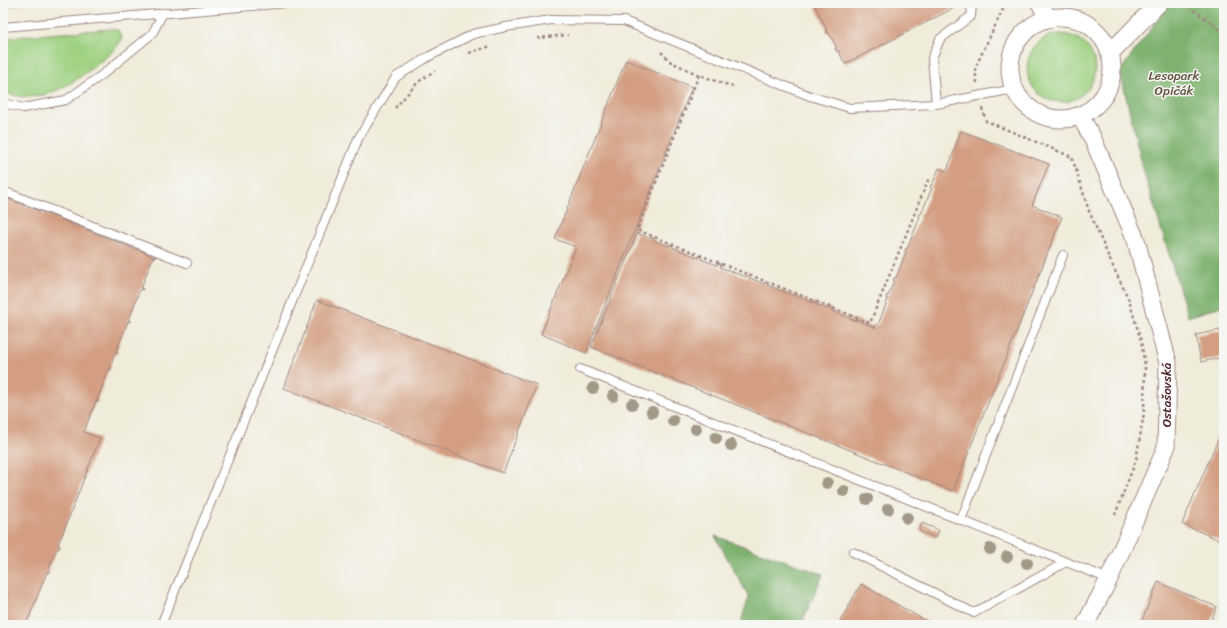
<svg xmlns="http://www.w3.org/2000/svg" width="1227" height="628" viewBox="0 0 1227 628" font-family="Sriracha,sans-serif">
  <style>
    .green { fill: #9dd07f; stroke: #747855 }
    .forest { fill: #7eb26e; stroke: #64684c }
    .building { fill: #d39e81 }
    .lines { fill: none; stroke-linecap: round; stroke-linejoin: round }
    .lane-casing { stroke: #9d8682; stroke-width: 10 }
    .street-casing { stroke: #9d8682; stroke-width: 19 }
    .path { stroke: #9d8682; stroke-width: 2.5; stroke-dasharray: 3 3; stroke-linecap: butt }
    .lane { stroke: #fff; stroke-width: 8 }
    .street { stroke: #fff; stroke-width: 17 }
    .tree { fill: #a29888 }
    .labels { text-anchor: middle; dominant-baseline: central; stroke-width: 3; stroke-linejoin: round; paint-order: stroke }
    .park-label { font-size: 13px; fill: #635444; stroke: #f6f6f2 }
    .street-label { font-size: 13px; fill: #4a1f2b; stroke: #f6f6f2 }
  </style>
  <rect width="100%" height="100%" fill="#f6f6f2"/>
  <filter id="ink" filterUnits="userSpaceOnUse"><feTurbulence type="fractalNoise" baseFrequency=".025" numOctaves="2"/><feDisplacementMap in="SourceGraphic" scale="8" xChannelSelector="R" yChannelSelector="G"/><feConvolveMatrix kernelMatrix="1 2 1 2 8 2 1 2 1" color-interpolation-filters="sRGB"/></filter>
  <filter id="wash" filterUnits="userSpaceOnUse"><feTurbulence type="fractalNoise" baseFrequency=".012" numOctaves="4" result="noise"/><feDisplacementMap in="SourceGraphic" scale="16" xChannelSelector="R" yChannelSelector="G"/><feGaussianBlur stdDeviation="0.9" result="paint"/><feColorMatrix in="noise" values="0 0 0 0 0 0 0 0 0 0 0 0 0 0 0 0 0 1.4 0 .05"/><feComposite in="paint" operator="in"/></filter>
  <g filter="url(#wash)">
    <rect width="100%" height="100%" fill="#f0ecda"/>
    <path class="green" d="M109,29l9,1 4,9c-6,11 -16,18 -26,26 -28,22 -56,41 -93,27v-53l10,-2z
      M1027 68a34 34 0 1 1 68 0a34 34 0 1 1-68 0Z"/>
    <path class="forest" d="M1170,3h54v302l-36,12 -44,-144 -24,-102z
      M715,536l108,38 -22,51h-61l9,-28z"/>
    <g id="blocks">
      <path class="building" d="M3,3h21v1l-21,2z
        M811,3h141l2,5 -109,56 -7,-14 -2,1 -1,-3h2l-8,-15h-2l-1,-2 1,-1 -13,-26 -2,1z
        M626,60l66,27 -106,266 -45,-19 35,-87 -21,-8z
        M961,131l88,33 -17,41 30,12 -109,274 -362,-144 46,-114 14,6v-2l3,1 -1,2 16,6 1,-2 2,1v2l27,11v-2l3,1 -1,2 16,6 1,-2 3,1 -1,3 26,10 1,-2 2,1v2l16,6v-2l3,1 -1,2 28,11v-2l3,1 -1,2 16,6 1,-2 2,2 -1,1 13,5v-2l3,1 -1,2 26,11 1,-2 3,1 -1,1 17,7 -1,-1 1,-3 2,1 10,-26 -2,-1 1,-3 1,1 6,-15 -1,-1 1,-2h2l10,-26 -1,-1 1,-2h1l13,-32 -1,-1 1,-2h1l11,-26 -2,-1 1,-2h1l7,-17 8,3z
        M3,197l6,3 2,-1v1l14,6 1,-1 1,1 14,6 1,-1 1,2 15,5 15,7h2l62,25 1,-1 15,8 1,-1 2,1 -1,1 -2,-1 -12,31 2,1v1l-3,-1 -11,31 1,1v1l-2,-1 -12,31h2l-1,2 -2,-1 -5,15 1,1v1l-2,-1 -12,31 2,1 -1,1 -2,-1 -12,31 16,6 -42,107 2,1 -1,3 -2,-1 -9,22 2,1 -1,2 -2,-1 -21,53h-23z
        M317,300l220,85 -34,88 -219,-85z
        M1220,330l4,21v6l-23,5 -5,-27z
        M1224,425v117l-42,-18z
        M922,523l17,7 -3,8 -17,-7z
        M1158,582l59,25 -8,18h-69z
        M861,584l72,41h-95z"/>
    </g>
  </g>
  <g filter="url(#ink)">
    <use href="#blocks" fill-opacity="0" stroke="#9d8682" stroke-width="1"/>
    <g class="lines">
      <defs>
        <path id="lane" d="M3,27l284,-24
          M3,103l20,5 43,-8 36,-25 50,-41 11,-21
          M936,104l-4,-46 8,-19 31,-23 1,-13
          M3,191l184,72
          M580,369l529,210
          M961,520l102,-265
          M853,552l121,61 92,-51
          M161,625l197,-486 38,-62 32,-20 45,-23 33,-7 45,-7 73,1 186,75 40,12 86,-4 78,-15"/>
        <path id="street" d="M1040,3l8,15
          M1010 68a51 51 0 1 1 102 0a51 51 0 1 1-102 0Z
          M1110,53l49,-50
          M1080,116l12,21 44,103 32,123 -2,85 -57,131 -24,46"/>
      </defs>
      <use href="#lane" class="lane-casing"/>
      <use href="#street" class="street-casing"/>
      <path class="path" d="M1184,3l40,29
        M537,38l31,-3
        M661,52l10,10 28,13 35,12
        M469,53l22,-7
        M699,75l-62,155 233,93 59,-145
        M977,83l-2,-15 29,-61 -2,-4
        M395,108l23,-26 17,-11
        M982,108l4,13 86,36 17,54 20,47 20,42 12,41 4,25 -1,47 -8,47 -21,55"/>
      <use href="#lane" class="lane"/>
      <use href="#street" class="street"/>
    </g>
    <g class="tree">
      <circle cx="593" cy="388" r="6"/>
      <circle cx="613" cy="396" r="6"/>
      <circle cx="632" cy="404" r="6"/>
      <circle cx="652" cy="412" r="6"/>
      <circle cx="673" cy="421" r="6"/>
      <circle cx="696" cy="429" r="6"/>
      <circle cx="716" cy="438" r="6"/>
      <circle cx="731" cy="445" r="6"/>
      <circle cx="827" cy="483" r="6"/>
      <circle cx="844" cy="491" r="6"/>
      <circle cx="867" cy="499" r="6"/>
      <circle cx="888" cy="509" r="6"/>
      <circle cx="907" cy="518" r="6"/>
      <circle cx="990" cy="549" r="6"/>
      <circle cx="1007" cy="557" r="6"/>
      <circle cx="1027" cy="563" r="6"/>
    </g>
  </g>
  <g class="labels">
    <g class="park-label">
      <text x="1174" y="75">Lesopark<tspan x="1174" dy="15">Opičák</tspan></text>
    </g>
    <g class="street-label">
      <text transform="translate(1166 395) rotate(-90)">Ostašovská</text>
    </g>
  </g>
  <rect width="1227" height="628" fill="none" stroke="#f6f6f2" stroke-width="16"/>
</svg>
